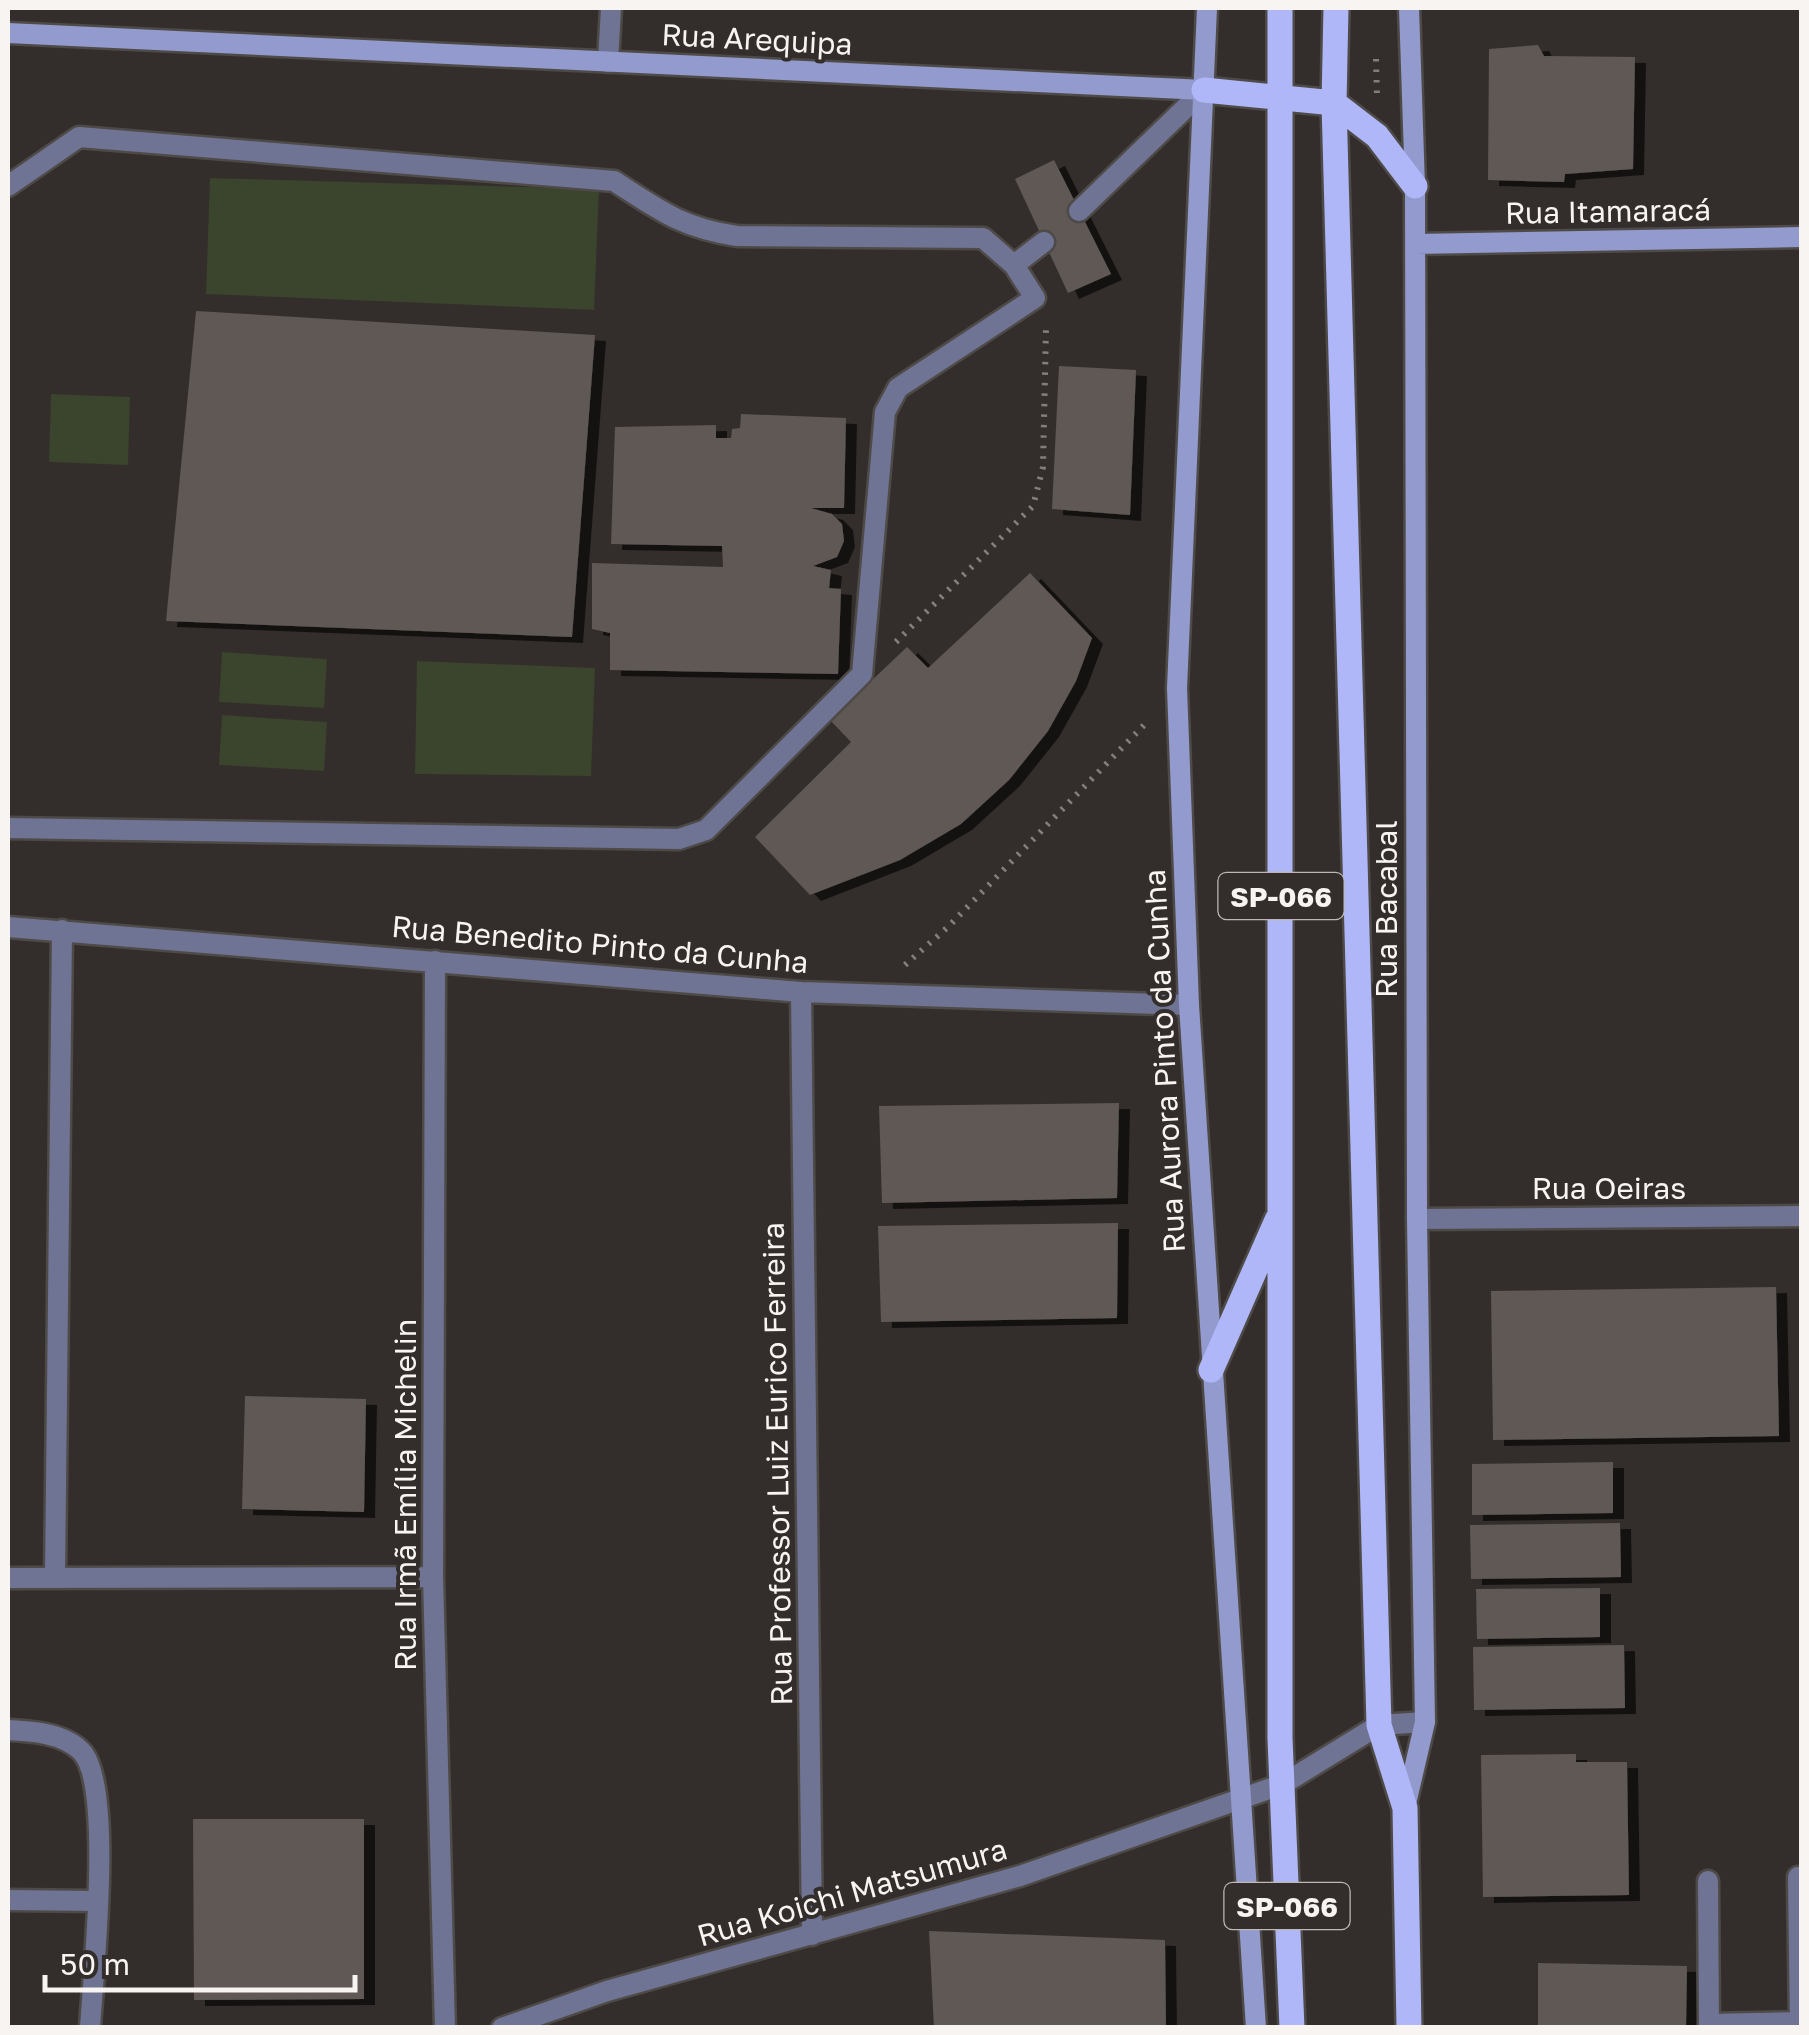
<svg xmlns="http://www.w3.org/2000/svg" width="1809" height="2035" viewBox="0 0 1809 2035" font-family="'Golos Text',sans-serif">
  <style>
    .green { fill: #3b442c }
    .building { fill: #5e5855; filter: url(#shadow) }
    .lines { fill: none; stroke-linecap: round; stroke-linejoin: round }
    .lane-casing { stroke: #4e4a47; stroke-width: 25 }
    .street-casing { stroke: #4e4a47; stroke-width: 25 }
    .secondary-casing { stroke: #4e4a47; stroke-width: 25 }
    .primary-casing { stroke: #4e4a47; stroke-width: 30 }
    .path { stroke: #837f7c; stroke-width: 6; stroke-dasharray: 2.5 8; stroke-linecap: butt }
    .lane { stroke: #6f7494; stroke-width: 20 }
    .street { stroke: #6f7494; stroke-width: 20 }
    .secondary { stroke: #939acd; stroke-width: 20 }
    .primary { stroke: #afb7f9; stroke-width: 25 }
    .labels { text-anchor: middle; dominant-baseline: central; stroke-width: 8; stroke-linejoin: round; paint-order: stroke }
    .shield { fill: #332e2b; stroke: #bcb9b6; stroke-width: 2.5 }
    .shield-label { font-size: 28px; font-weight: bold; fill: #f7f4f2 }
    .street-label { font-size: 30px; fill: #f7f4f2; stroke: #332e2b }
  </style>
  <defs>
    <filter id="shadow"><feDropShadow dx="11" dy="6" stdDeviation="0" flood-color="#0009"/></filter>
  </defs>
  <rect width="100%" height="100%" fill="#332e2b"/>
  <path class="green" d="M210,178l389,11 -5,121 -388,-16z
    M51,394l79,3 -2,68 -79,-3z
    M222,652l105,7 -3,49 -105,-6z
    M417,661l178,7 -4,108 -176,-2z
    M222,715l105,7 -3,49 -105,-6z"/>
  <path class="building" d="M1538,45l6,11 91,1 -2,112 -68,5 -1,8 -76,-2 1,-131z
    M1054,160l57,114 -43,19 -53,-114z
    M196,311l399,24 -23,302 -406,-16z
    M1059,366l77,4 -6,145 -78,-6z
    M741,414l105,4 -2,90h-33l21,6 10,10 2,17 -7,16 -24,9 18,4 -2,18 12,1 -3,85 -228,-4v-37l-18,-4v-66l131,4 -1,-21 -111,-2 4,-117 101,-2v13h15l1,-9 8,-1z
    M1030,573l62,65 -16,43 -28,50 -39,49 -48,44 -61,36 -90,35 -55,-58 96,-95 -21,-22 77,-73 21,21z
    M1119,1103l-2,95 -235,5 -3,-97z
    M1118,1223l-1,95 -236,4 -3,-96z
    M1776,1287l3,149 -286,4 -2,-149z
    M245,1396l121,3 -2,113 -122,-3z
    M1613,1462v51l-141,2v-51z
    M1620,1523l1,54 -150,2 -1,-54z
    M1600,1588v49l-123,2 -1,-50z
    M1624,1645l1,63 -151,2 -1,-63z
    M1576,1754v8h51l2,133 -146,2 -2,-142z
    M193,1819h171v180l-170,1z
    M929,1931l236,9 1,88h-232z
    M1538,1963l149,3 -1,62h-148z"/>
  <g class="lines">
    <defs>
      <path id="lane" d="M8,186l71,-49 535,44c45,29 68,47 123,55l246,2 31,27 21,33 -137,90 -13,24 -23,262 -156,156 -27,9 -671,-11
        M1079,211l125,-121
        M1014,265l30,-23
        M8,1730c23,1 55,3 73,21 33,32 12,225 9,277
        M1798,1877l2,151
        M1708,1881l1,147
        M8,1900l88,1
        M1709,2024l91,-2"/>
      <path id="street" d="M608,62l3,-54
        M8,927l793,65 388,13
        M435,961l-2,616 12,451
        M801,992l11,943
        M1417,1219l385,-3
        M8,1578l425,-1
        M55,1578l7,-648
        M502,2028l105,-37 413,-115 263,-92 96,-59 46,-3"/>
      <path id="secondary" d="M1207,8l-30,680 12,317 67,1023
        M8,33l1196,57
        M1415,244l387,-7
        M1405,1808l20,-86 -8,-503 -2,-1033 -6,-178"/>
      <path id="primary" d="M1280,8v1730l12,290
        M1336,8l-2,95 45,1622 26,83 4,220
        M1204,90l130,13 43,33 38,50
        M1211,1370l66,-150"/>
    </defs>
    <use href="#lane" class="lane-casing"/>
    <use href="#street" class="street-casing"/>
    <use href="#secondary" class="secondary-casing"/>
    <use href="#primary" class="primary-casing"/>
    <path class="path" d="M1376,59l1,37
      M896,642l137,-136 10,-39 3,-139
      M905,965l44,-39 197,-203"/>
    <use href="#lane" class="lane"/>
    <use href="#street" class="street"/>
    <use href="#secondary" class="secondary"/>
    <use href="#primary" class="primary"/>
  </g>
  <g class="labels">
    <g class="shield">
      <rect x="1218.5" y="873" width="125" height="46" rx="8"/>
      <rect x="1224.5" y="1883" width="125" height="46" rx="8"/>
    </g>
    <g class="shield-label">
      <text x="1281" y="896">SP-066</text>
      <text x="1287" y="1906">SP-066</text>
    </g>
    <g class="street-label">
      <text transform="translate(757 39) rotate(3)">Rua Arequipa</text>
      <text transform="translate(1608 211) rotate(-1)">Rua Itamaracá</text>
      <text transform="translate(1386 909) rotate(-90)">Rua Bacabal</text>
      <text transform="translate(600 944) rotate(5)">Rua Benedito Pinto da Cunha</text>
      <text transform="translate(1164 1061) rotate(-93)">Rua Aurora Pinto da Cunha</text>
      <text x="1609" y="1188">Rua Oeiras</text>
      <text transform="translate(777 1464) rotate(-91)">Rua Professor Luiz Eurico Ferreira</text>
      <text transform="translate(405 1495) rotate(-90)">Rua Irmã Emília Michelin</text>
      <text transform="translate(852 1892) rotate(-16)">Rua Koichi Matsumura</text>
    </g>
  </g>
  <rect width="1809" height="2035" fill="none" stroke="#f7f4f2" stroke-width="20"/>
  <path d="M45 1975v15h310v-15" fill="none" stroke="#f7f4f2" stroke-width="5"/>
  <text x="60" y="1975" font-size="30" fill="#f7f4f2" stroke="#332e2b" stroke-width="8" paint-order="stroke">50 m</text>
</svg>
